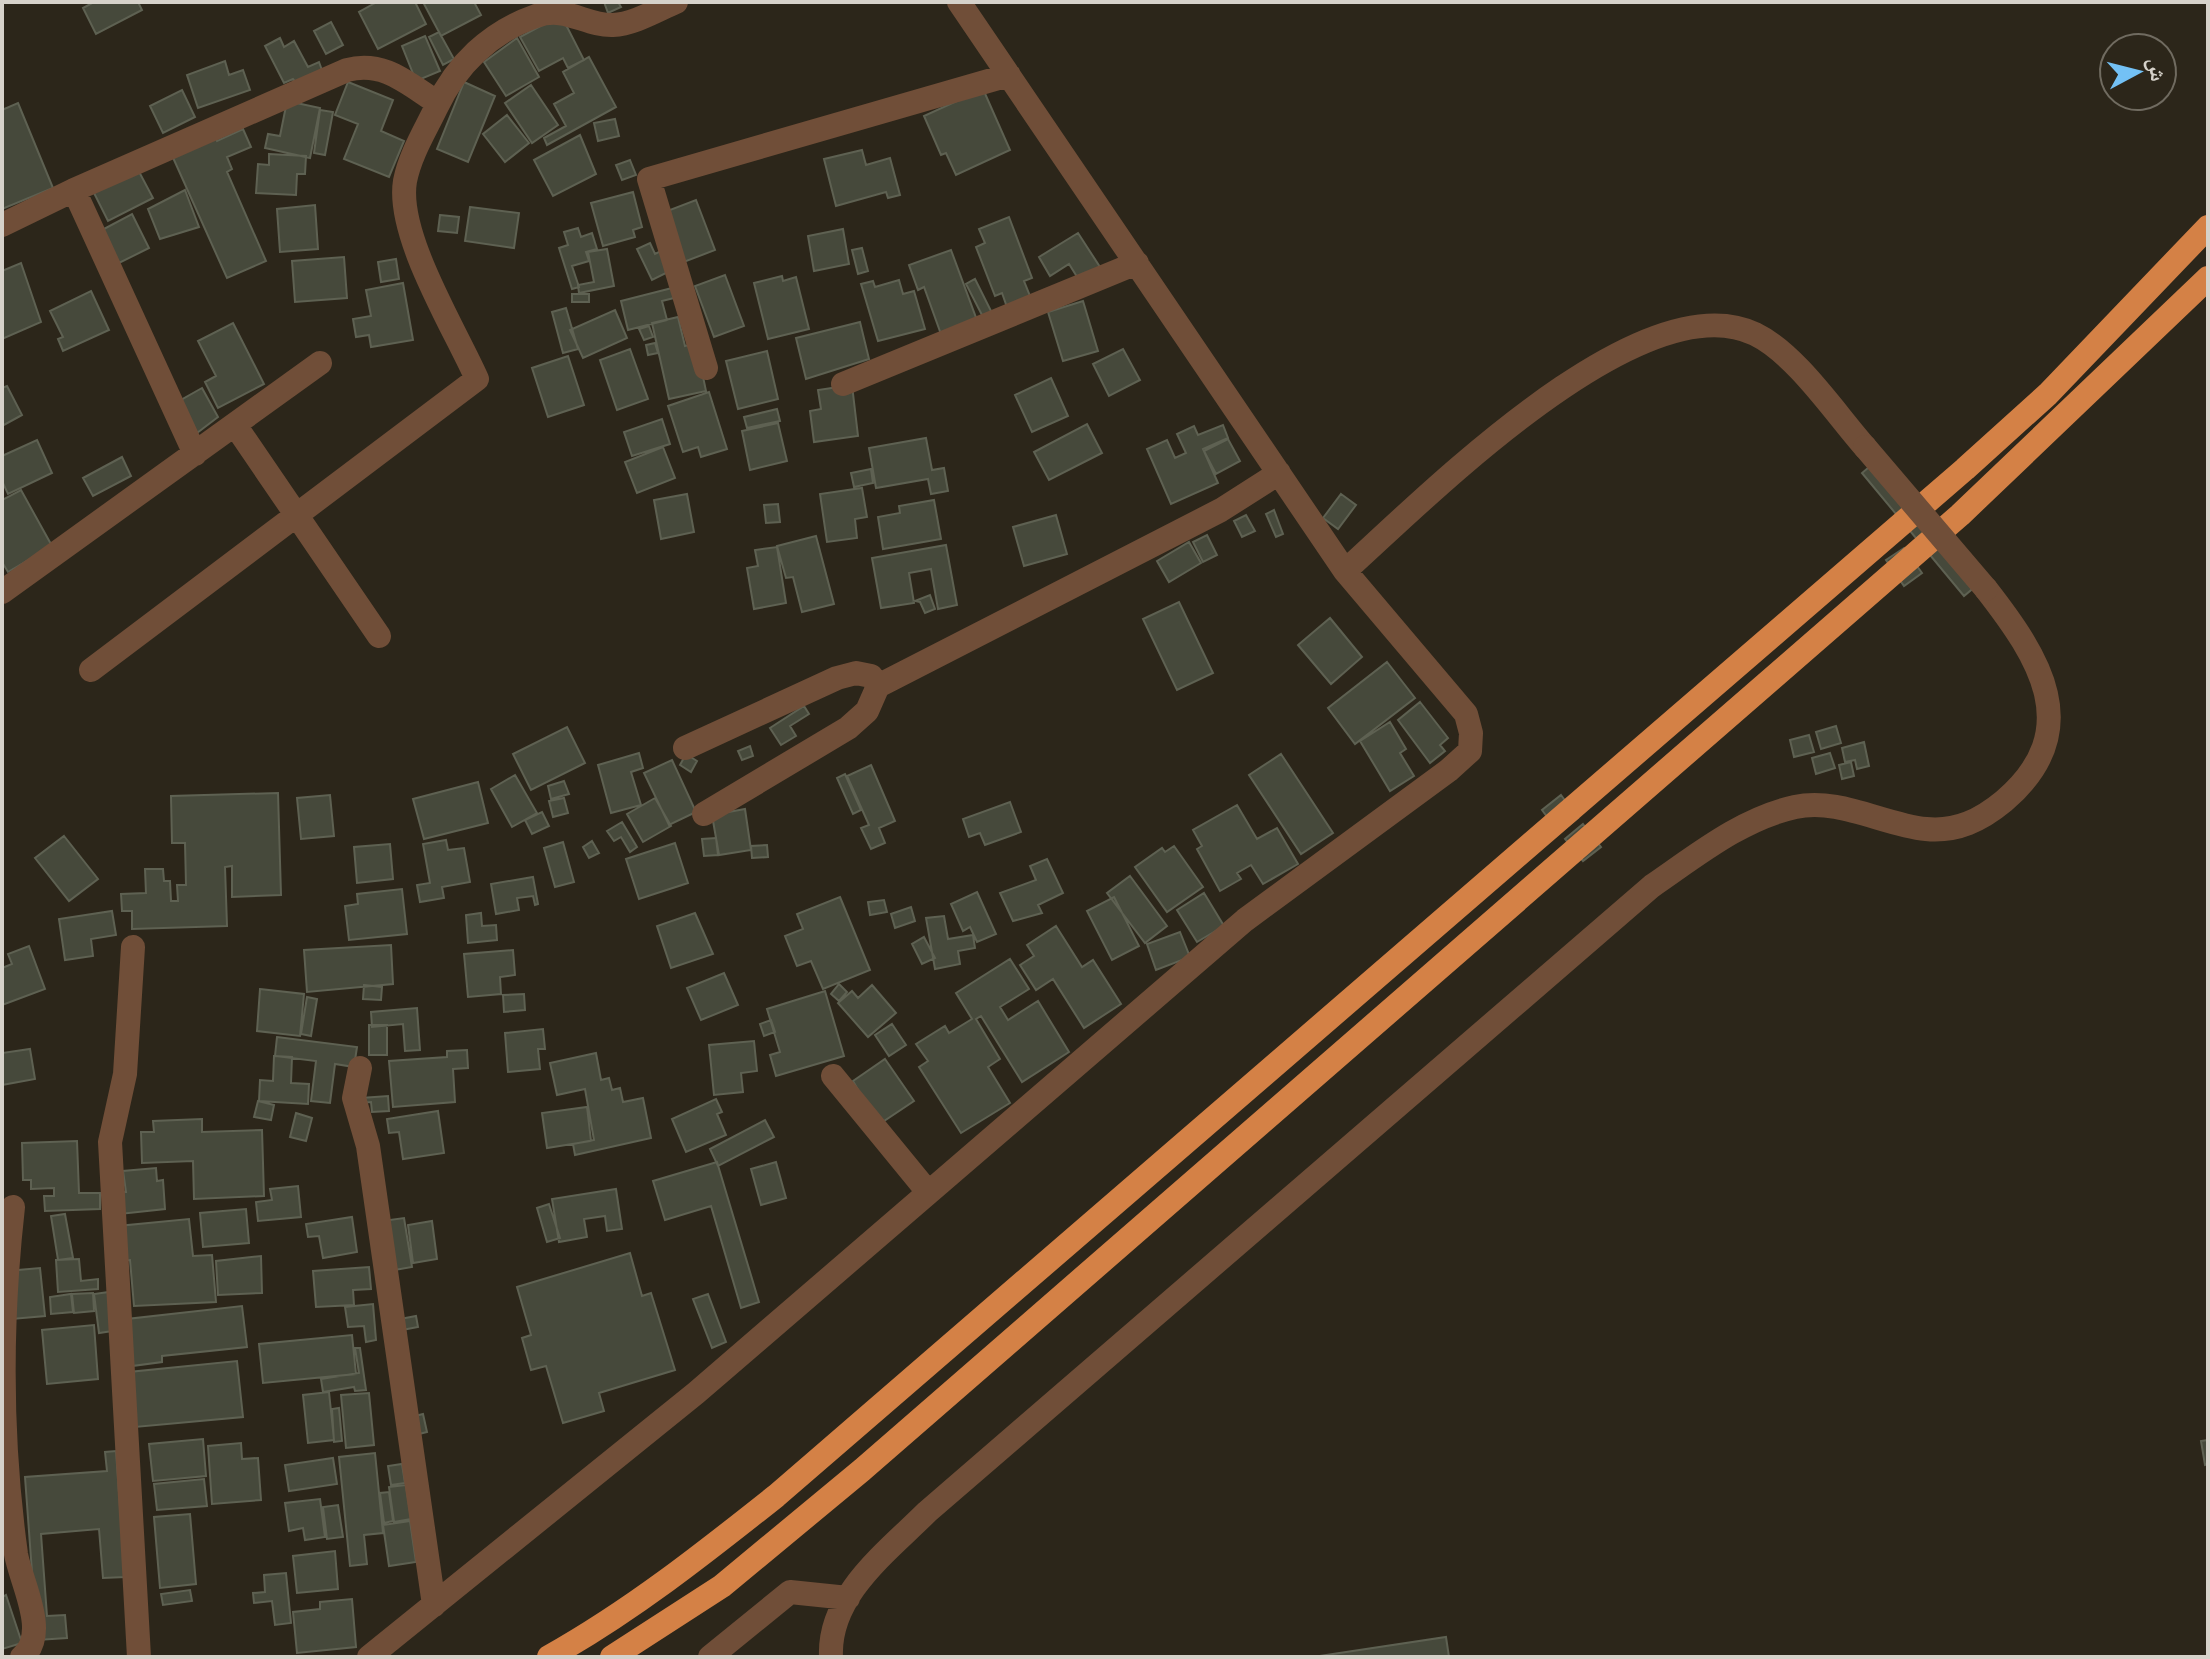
<svg xmlns="http://www.w3.org/2000/svg" width="2210" height="1659" viewBox="0 0 2210 1659" font-family="Commissioner,'Noto Naskh Arabic',sans-serif">
  <style>
    .building { fill: #46493b; stroke: #5e6152; stroke-width: 2 }
    .lines { fill: none; stroke-linecap: round; stroke-linejoin: round }
    .minor { stroke: #704e38; stroke-width: 24 }
    .highway { stroke: #d48146; stroke-width: 24 }
    .minor-bridge { stroke: #704e38; stroke-width: 24 }
  </style>
  <rect width="100%" height="100%" fill="#2c261a"/>
  <path class="building" d="M94,2h44l4,8 -46,24 -13,-26z
    M377,2h38l11,22 -48,25 -19,-37z
    M423,2h51l7,13 -40,21z
    M604,2h14l3,5 -13,6z
    M561,15l23,45 -16,8 -5,-10 -24,13 -19,-34z
    M331,22l12,23 -17,9 -12,-23z
    M439,32l15,27 -11,6 -14,-28z
    M425,36l15,35 -24,10 -14,-35z
    M280,38l4,9 10,-6 14,26 11,-5 4,11 -26,11 -4,-5 -9,4 -19,-37z
    M517,38l22,39 -33,19 -22,-34z
    M589,57l27,50 -69,38 -3,-7 22,-12 -12,-22 20,-11 -11,-21z
    M225,61l4,14 14,-5 7,20 -52,18 -11,-33z
    M348,82l45,18 -12,31 23,10 -15,36 -45,-18 14,-35 -23,-9z
    M464,82l31,14 -27,66 -31,-13z
    M531,85l27,40 -26,18 -27,-40z
    M983,89l27,61 -54,25 -10,-22 -5,2 -17,-39z
    M182,90l13,27 -32,16 -13,-27z
    M287,101l33,7 -10,50 -45,-10 3,-14 12,2z
    M18,103l35,85 -51,21v-99z
    M320,110l13,2 -8,43 -11,-2z
    M507,115l22,28 -24,19 -22,-28z
    M615,119l4,17 -21,5 -4,-18z
    M243,129l8,18 -24,10 5,12 -5,3 39,89 -39,17 -57,-127 43,-19 4,9z
    M580,135l16,39 -43,22 -19,-36z
    M862,150l4,15 24,-7 10,37 -12,3 -2,-6 -50,14 -12,-47z
    M269,154l37,2 -1,18h-8l-1,21 -40,-2 2,-29 11,1z
    M630,160l6,15 -14,5 -6,-15z
    M136,166l17,32 -45,23 -16,-32z
    M185,190l14,37 -39,12 -12,-30z
    M633,192l9,35 -9,3 2,7 -32,9 -12,-43z
    M696,200l19,50 -34,13 -19,-50z
    M315,205l3,44 -38,3 -3,-43z
    M470,207l49,6 -5,35 -49,-7z
    M132,214l17,34 -30,15 -17,-33z
    M440,215l19,2 -2,16 -19,-2z
    M1009,217l23,61 -8,3 8,20 -24,9 -6,-17 -7,3 -19,-49 9,-4 -6,-14z
    M578,228l3,9 11,-4 5,16 -11,3 3,9 -17,5 7,21 -7,2 -13,-41 9,-3 -4,-13z
    M843,229l6,35 -35,7 -6,-35z
    M1078,233l22,34 -21,13 -10,-16 -19,12 -11,-19z
    M650,243l5,11 8,-4 9,20 -20,10 -15,-31z
    M862,248l6,23 -10,3 -6,-24z
    M607,249l7,37 -35,7 -1,-8 16,-3 -6,-30z
    M951,250l27,73 -36,14 -18,-50 -6,3 -9,-25z
    M344,257l3,41 -52,4 -3,-41z
    M396,259l3,20 -18,3 -3,-20z
    M21,263l20,59 -39,17v-68z
    M725,275l19,51 -30,11 -19,-51z
    M782,276l1,5 13,-4 13,52 -41,10 -14,-56z
    M975,279l18,36 -9,4 -18,-35z
    M899,280l4,14 11,-3 11,38 -47,12 -17,-57 12,-3 2,6z
    M403,283l10,57 -42,7 -2,-12 -13,2 -3,-18 18,-3 -5,-26z
    M672,288l2,10 -12,3 5,19 -39,10 -7,-29z
    M91,291l18,39 -46,21 -5,-12 5,-2 -13,-26z
    M572,294h17v8h-17z
    M1083,301l15,50 -35,10 -15,-49z
    M566,308l12,41 -15,4 -11,-41z
    M615,310l12,28 -44,20 -13,-28z
    M678,317l7,29 11,-3 10,48 -37,8 -17,-76z
    M860,322l9,37 -63,20 -10,-41z
    M233,323l31,61 -46,24 -13,-26 11,-6 -18,-35z
    M649,326l4,11 -9,3 -5,-11z
    M655,343l3,10 -10,2 -2,-10z
    M630,349l18,50 -31,11 -17,-50z
    M1123,349l17,31 -31,16 -16,-32z
    M767,351l11,48 -40,10 -12,-48z
    M568,356l16,49 -36,12 -16,-49z
    M1051,378l17,38 -36,16 -17,-37z
    M852,385l6,51 -44,6 -4,-31 11,-2 -3,-19z
    M7,386l15,29 -20,11v-38z
    M202,388l16,29 -21,16 -16,-33z
    M709,392l18,57 -26,8 -3,-10 -15,5 -15,-46z
    M777,409l3,12 -33,7 -3,-11z
    M662,419l8,25 -38,12 -8,-24z
    M778,423l9,38 -37,9 -8,-39z
    M1087,424l15,29 -53,27 -15,-28z
    M1223,425l5,13 -25,11 15,34 -47,21 -24,-55 20,-9 8,18 11,-5 -9,-19 17,-8 4,9z
    M926,438l6,32 12,-2 4,23 -17,3 -3,-15 -52,9 -7,-40z
    M1228,439l12,22 -24,13 -12,-23z
    M37,440l15,33 -44,21 -6,-13v-25z
    M663,447l12,31 -38,15 -12,-31z
    M1882,456l101,124 -19,16 -102,-123z
    M122,457l9,19 -38,20 -10,-18z
    M871,469l2,14 -19,4 -3,-14z
    M862,488l5,29 -12,2 2,19 -30,4 -7,-48z
    M21,490l31,56 -44,26 -6,-10v-62z
    M687,494l7,38 -33,7 -7,-39z
    M1341,494l15,11 -18,24 -15,-11z
    M934,500l7,39 -58,10 -5,-32 22,-4 -1,-7z
    M778,504l2,18 -14,1 -2,-18z
    M1274,510l9,24 -7,3 -10,-23z
    M1056,515l11,39 -43,12 -11,-39z
    M1246,515l9,16 -13,6 -8,-16z
    M1207,535l10,20 -14,7 -10,-20z
    M816,536l18,68 -32,8 -9,-35 -7,1 -9,-32z
    M1189,542l12,21 -32,19 -12,-21z
    M946,545l11,60 -19,4 -7,-40 -22,4 5,30 -33,5 -9,-50z
    M777,547l9,56 -32,6 -7,-41 11,-2 -3,-16z
    M1904,548l18,25 -18,13 -18,-26z
    M930,595l5,14 -10,4 -5,-11 -5,-1z
    M1179,602l34,71 -36,17 -34,-71z
    M1330,618l32,39 -31,27 -33,-39z
    M1387,662l28,36 -60,46 -27,-36z
    M1420,702l28,36 -8,7 5,6 -15,12 -32,-43z
    M804,706l5,8 -19,12 6,10 -15,9 -11,-17z
    M1390,722l16,27 -6,4 14,23 -24,15 -30,-50z
    M1836,726l5,17 -20,6 -5,-17z
    M567,727l18,36 -54,27 -18,-36z
    M1809,735l5,17 -20,5 -4,-17z
    M1864,742l5,24 -12,3 -2,-9 -10,2 -3,-14z
    M750,746l3,10 -11,4 -4,-9z
    M639,753l4,15 -12,4 10,33 -30,8 -13,-48z
    M1830,753l5,15 -19,6 -4,-16z
    M686,754l11,7 -6,11 -11,-7z
    M1281,754l52,79 -32,21 -52,-79z
    M672,760l24,52 -27,13 -25,-52z
    M1851,762l3,14 -12,3 -3,-14z
    M871,765l24,56 -16,7 6,15 -14,6 -10,-21 8,-3 -22,-49z
    M845,774l16,36 -8,4 -16,-36z
    M515,775l22,38 -25,14 -21,-38z
    M564,781l5,13 -18,5 -3,-13z
    M478,782l10,41 -64,16 -11,-40z
    M278,793l3,102 -49,2v-31l-7,1 2,59 -95,3v-18h-10l-1,-17 25,-1 -1,-24h18l1,12h6l1,20h7l-1,-16h9l-1,-42h-13l-1,-47z
    M330,795l4,41 -33,3 -4,-41z
    M1561,795l17,23 -19,15 -17,-23z
    M564,798l4,15 -15,4 -4,-16z
    M655,798l16,28 -28,16 -16,-28z
    M1010,802l11,30 -36,13 -5,-12 -11,4 -6,-18z
    M1237,805l20,34 20,-11 21,36 -35,20 -12,-19 -14,8 4,6 -21,12 -23,-42 5,-3 -9,-16z
    M745,809l6,41 -32,5 -7,-40z
    M542,812l7,14 -17,8 -7,-14z
    M622,822l15,25 -7,5 -9,-15 -7,4 -7,-10z
    M1583,824l18,23 -18,14 -18,-22z
    M64,836l34,43 -29,22 -34,-43z
    M716,838l2,17 -14,1 -2,-17z
    M446,840l2,10 16,-2 6,34 -28,5 2,11 -24,4 -3,-17 13,-2 -7,-39z
    M592,841l7,12 -10,5 -6,-11z
    M563,842l11,40 -19,5 -11,-39z
    M675,843l13,40 -49,16 -13,-40z
    M390,844l3,35 -36,4 -3,-36z
    M767,845l1,12 -16,1 -1,-12z
    M1174,846l29,41 -36,25 -32,-45 27,-19 3,4z
    M1047,859l16,34 -25,12 4,8 -29,8 -13,-28 36,-13 -6,-14z
    M1130,876l37,50 -22,17 -38,-50z
    M533,877l5,27 -3,1 -2,-9 -16,2 2,12 -23,4 -5,-30z
    M402,889l5,45 -58,6 -4,-34 13,-2 -1,-10z
    M977,892l19,42 -19,8 -7,-15 -7,4 -12,-27z
    M1204,893l20,33 -27,16 -20,-32z
    M840,897l30,73 -47,19 -12,-28 -14,5 -12,-30 18,-7 -6,-15z
    M1114,897l25,49 -27,14 -25,-49z
    M884,900l3,12 -17,3 -2,-13z
    M911,907l4,14 -20,7 -4,-14z
    M112,911l4,24 -25,4 2,17 -28,4 -6,-41z
    M481,913l1,13 14,-1 1,15 -29,3 -2,-28z
    M695,913l18,41 -42,14 -14,-42z
    M944,916l4,23 25,-4 2,13 -17,3 2,13 -25,5 -9,-51z
    M1056,926l26,41 11,-7 28,44 -37,24 -31,-49 -17,11 -16,-25 14,-9 -7,-11z
    M1180,932l10,25 -34,13 -9,-26z
    M924,937l11,21 -13,6 -10,-20z
    M391,945l2,39 -86,8 -3,-42z
    M29,946l16,43 -43,16v-37l10,-4 -4,-10z
    M513,950l2,25 -15,2 1,17 -33,3 -4,-43z
    M1010,959l19,30 -29,18 8,13 30,-19 31,51 -47,30 -41,-66 -5,3 24,40 -12,8 22,36 -49,30 -42,-66 9,-6 -12,-17 29,-18 4,7 23,-14 -16,-26z
    M724,973l14,32 -37,15 -14,-32z
    M839,984l8,8 -8,9 -8,-7z
    M364,985l18,2 -1,13 -18,-1z
    M872,985l24,28 -28,24 -30,-34 14,-12 6,7z
    M260,989l44,5 -4,42 -43,-5z
    M825,991l19,65 -68,20 -6,-21 10,-3 -13,-43z
    M524,994l1,16 -21,2 -1,-17z
    M307,997l10,2 -6,37 -10,-2z
    M417,1008l3,42 -15,1 -2,-27 -31,3 -1,-15z
    M771,1020l4,12 -11,4 -4,-12z
    M892,1024l14,21 -17,11 -14,-21z
    M369,1025h18v30h-18z
    M543,1029l2,20h-7l2,20 -32,3 -3,-39z
    M277,1037l80,10 -3,20 -19,-3 -5,39 -19,-2 5,-40 -41,-5z
    M754,1041l3,30 -16,2 2,19 -29,3 -5,-50z
    M30,1049l5,30 -33,6v-32z
    M467,1050l1,18 -15,1 2,33 -62,5 -4,-46 58,-4v-6z
    M596,1053l5,27 8,-2 3,12 8,-2 3,14 20,-4 8,40 -76,17 -2,-11 21,-4 -9,-51 -28,6 -7,-32z
    M274,1056l18,1 -1,26 18,1 -1,20 -49,-3 1,-21 13,1z
    M885,1059l29,42 -36,24 -25,-44z
    M388,1096l1,15 -17,1 -1,-10 -10,1v-5z
    M716,1099l6,13 -5,2 9,21 -40,17 -14,-33z
    M258,1101l16,4 -3,15 -17,-3z
    M587,1107l4,34 -44,7 -5,-35z
    M438,1111l6,42 -41,6 -4,-27 -10,1 -2,-14z
    M296,1113l16,5 -6,23 -16,-4z
    M202,1119v13l60,-2 2,66 -70,3 -1,-38 -51,2 -1,-31h13l-1,-11z
    M765,1120l9,17 -56,29 -8,-17z
    M77,1141l2,52h21v16l-55,2 -1,-15h10v-8l-23,1v-9h-8l-1,-37z
    M717,1162l42,140 -18,6 -30,-102 -46,14 -12,-39z
    M776,1162l10,36 -25,7 -10,-36z
    M156,1168l1,13 6,-1 2,29 -45,5 -2,-22h8l-3,-21z
    M298,1186l3,31 -43,4 -2,-19 16,-2 -2,-11z
    M616,1189l6,40 -15,2 -2,-15 -21,3 3,18 -28,5 -7,-43z
    M549,1204l11,34 -13,4 -10,-34z
    M246,1209l3,34 -46,4 -3,-34z
    M65,1214l8,44 -15,2 -7,-44z
    M352,1217l5,35 -34,6 -4,-22 -11,1 -2,-13z
    M404,1218l8,49 -23,4 -7,-50z
    M189,1219l4,37 19,-1 4,47 -82,4 -4,-46 -9,1 -3,-35z
    M432,1221l5,38 -24,4 -5,-38z
    M630,1253l12,43 9,-3 24,77 -76,23 5,18 -41,12 -17,-57 -15,4 -9,-32 9,-3 -14,-48z
    M261,1256l1,37 -44,2 -2,-34z
    M79,1259l2,22 17,-2v10l-40,3 -2,-32z
    M369,1267l2,22 -18,1 1,15 -38,2 -3,-36z
    M40,1268l5,48 -33,3 -5,-48z
    M109,1292l4,39 -14,2 -5,-39z
    M93,1293l1,18 -20,2 -2,-19z
    M71,1294l2,18 -22,2 -1,-17z
    M708,1294l18,48 -14,6 -19,-49z
    M373,1304l3,36 -10,2 -2,-16 -16,1 -3,-20z
    M242,1306l5,41 -85,9v6l-30,4 -5,-47z
    M416,1316l2,11 -16,3 -2,-11z
    M94,1325l4,54 -51,5 -5,-54z
    M352,1335l4,39 -93,9 -4,-39z
    M355,1348h5l6,42 -11,1 -1,-4 -31,5 -2,-13 38,-6z
    M237,1361l6,56 -108,10 -6,-55z
    M329,1392l5,48 -26,3 -5,-48z
    M369,1393l5,52 -28,3 -5,-53z
    M339,1408l3,33 -8,1 -2,-33z
    M423,1414l4,18 -8,2 -4,-18z
    M203,1439l3,37 -53,5 -4,-37z
    M2208,1440v24l-3,1 -4,-24z
    M241,1443l1,16 16,-1 3,42 -49,4 -4,-58z
    M116,1451l9,126 -22,1 -4,-49 -58,5 6,82 18,-1 2,23 -30,2 -12,-163 82,-6 -2,-19z
    M375,1453l8,80 -19,2 3,29 -17,2 -11,-109z
    M333,1458l4,26 -48,7 -4,-26z
    M402,1464l3,19 -14,2 -3,-19z
    M204,1479l3,27 -50,4 -3,-26z
    M406,1485l5,34 -17,3 -5,-35z
    M389,1492l4,29 -9,2 -4,-30z
    M320,1499l5,38 -20,3 -2,-12 -14,3 -4,-28z
    M338,1505l5,32 -16,2 -4,-32z
    M190,1514l6,70 -36,4 -6,-71z
    M410,1521l6,41 -27,4 -6,-41z
    M335,1551l3,38 -41,4 -4,-37z
    M286,1573l5,50 -16,2 -3,-24 -18,2 -1,-10 12,-1 -1,-17z
    M190,1590l2,11 -29,4 -2,-11z
    M6,1595l16,48 -20,6v-52z
    M352,1599l4,48 -59,6 -4,-41 27,-3v-7z
    M1446,1637l3,20h-136z"/>
  <g class="lines">
    <path class="minor" d="M74,190l121,264
      M2,225l72,-35 273,-120c37,-10 61,14 91,33
      M706,368l-57,-189 360,-104
      M843,384l294,-121
      M235,425l144,211
      M1345,571c78,-70 296,-292 410,-237 41,20 80,79 110,113
      M2,592l318,-229
      M91,670l386,-291c-22,-50 -81,-144 -72,-198 5,-26 20,-50 31,-73 20,-43 54,-76 100,-92 29,-11 50,10 77,9 21,-1 44,-15 63,-23
      M878,686l343,-176 58,-37
      M685,748l152,-70 19,-5 15,3 7,10 -11,25 -19,17 -144,86
      M133,947l-8,127 -15,68 29,515
      M360,1068l-6,30 14,48 66,459
      M833,1076l95,116
      M13,1207c-13,116 -13,231 3,347 5,29 34,80 6,103
      M369,1657l327,-264 549,-473 204,-150 21,-19 1,-18 -5,-19 -121,-143 -386,-569
      M710,1657l80,-65 58,6
      M831,1657c-3,-62 56,-105 96,-145l725,-626c44,-30 89,-67 143,-79 43,-10 89,18 131,22 31,3 55,-9 78,-28 83,-71 35,-144 -18,-212"/>
    <path class="highway" d="M549,1657c82,-46 154,-103 227,-161l1189,-1027 83,-75 160,-167
      M612,1657l110,-71 140,-116 1098,-955 248,-237"/>
    <path class="minor-bridge" d="M1865,447l121,142"/>
  </g>
  <rect width="2210" height="1659" fill="none" stroke="#d6d2ca" stroke-width="8"/>
  <g transform="translate(2138 72) rotate(83)"><circle r="38" fill="#2c261a" stroke="#706b60" stroke-width="2"/>
  <path d="M0-6L14 30L0 20L-14 30Z" fill="#73c1f5"/>
  <text y="-12" font-size="22" font-weight="bold" text-anchor="middle" fill="#d6d2ca">ش</text>
  </g>
</svg>
